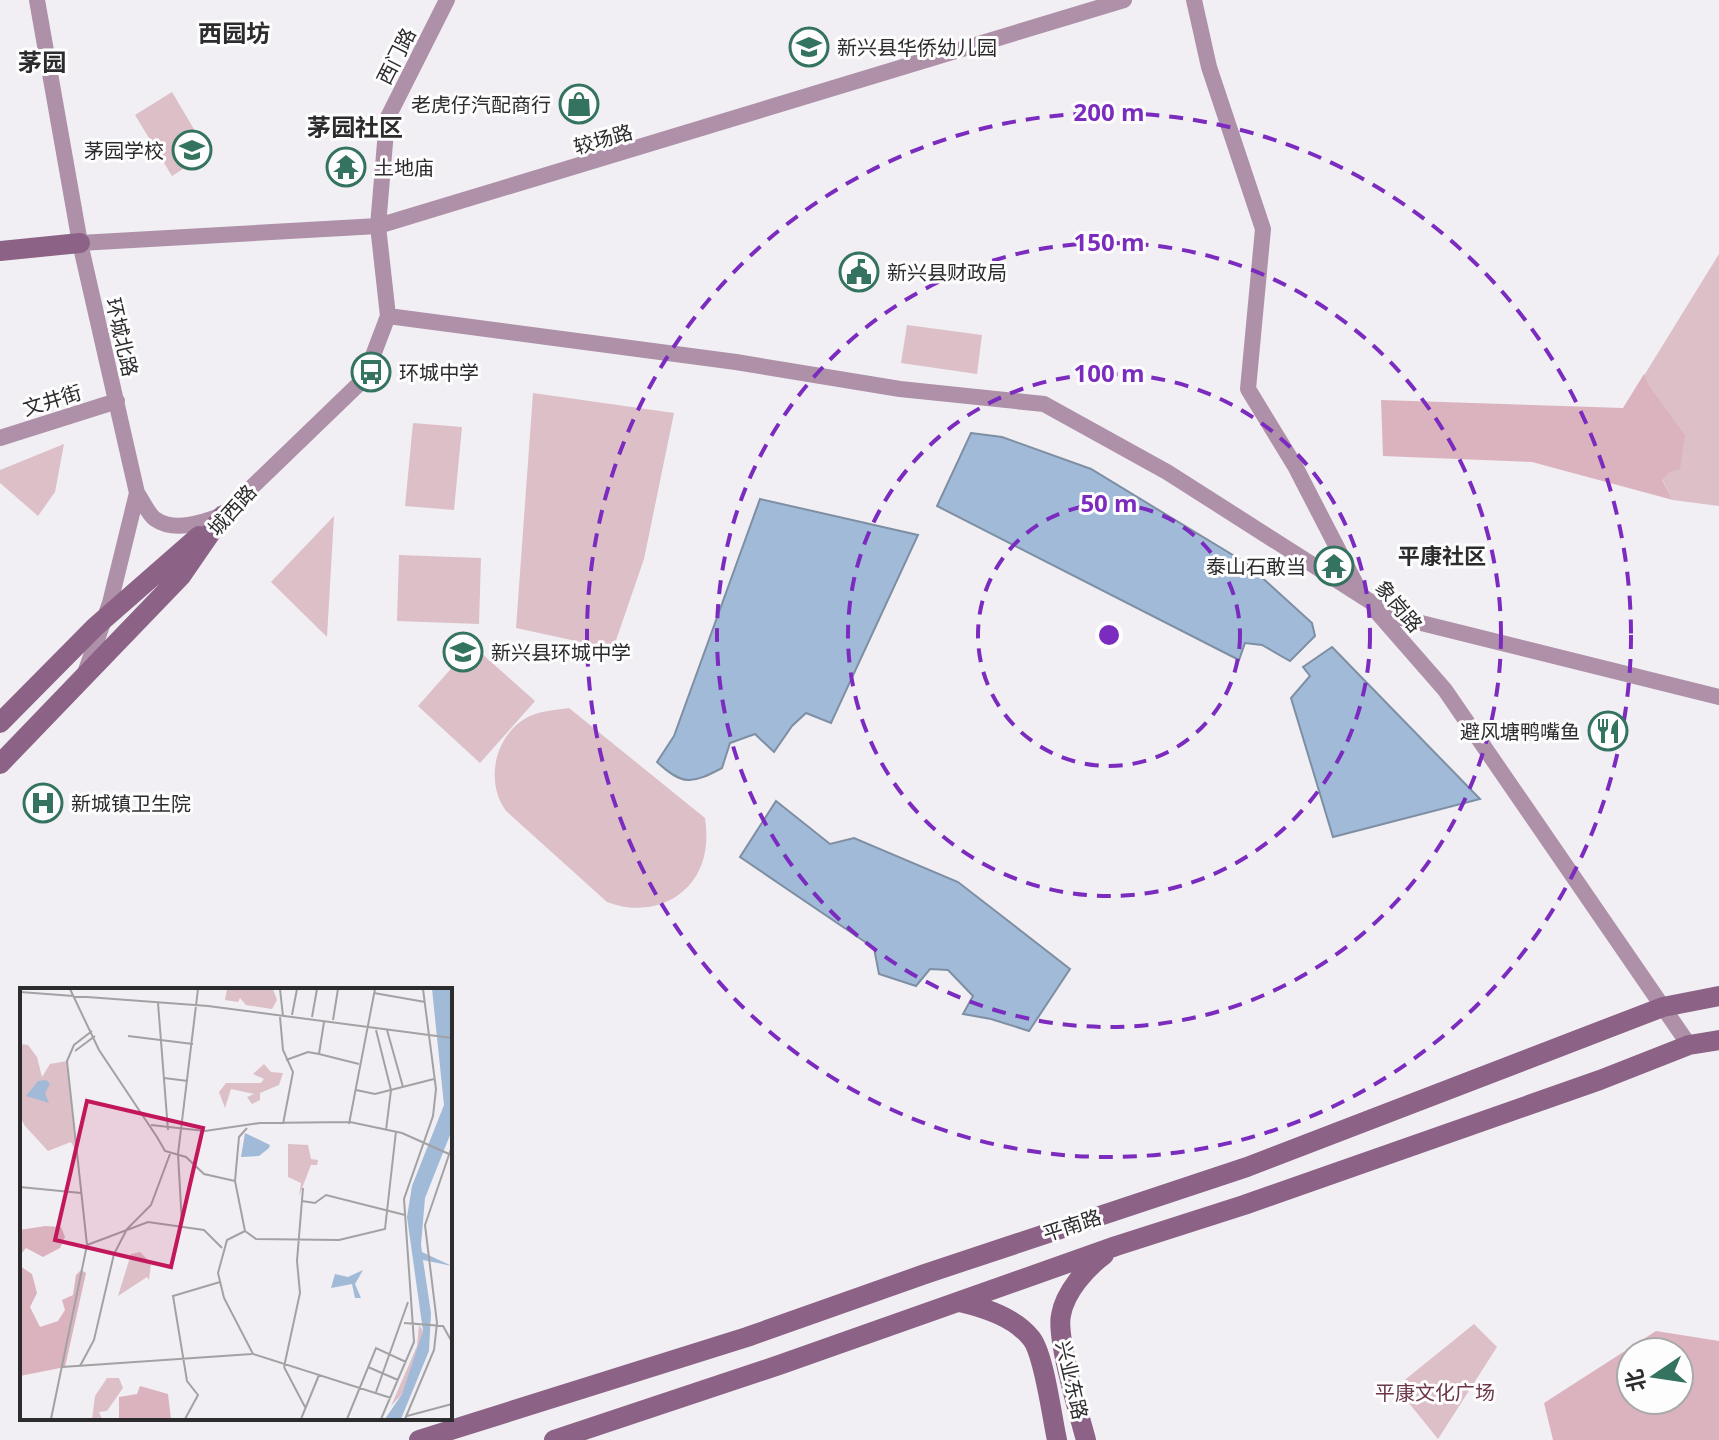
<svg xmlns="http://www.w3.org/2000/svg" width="1719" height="1440" viewBox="0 0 1719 1440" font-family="'Open Sans','Noto Sans SC',sans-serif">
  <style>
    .green { fill: #ddbfc8 }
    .forest { fill: #dbb3be; fill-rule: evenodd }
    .water { fill: #a1bad7; stroke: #7e8fa4; stroke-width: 2 }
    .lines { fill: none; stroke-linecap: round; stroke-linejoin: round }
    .street { stroke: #ae90a9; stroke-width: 16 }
    .secondary { stroke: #8c6286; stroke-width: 20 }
    .ring { fill: none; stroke: #7b2cbf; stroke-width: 4; stroke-dasharray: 14 10 }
    .labels { text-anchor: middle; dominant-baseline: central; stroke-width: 6; stroke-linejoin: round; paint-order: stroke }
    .poi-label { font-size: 20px; fill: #2c2b2d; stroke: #fefdfe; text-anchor: start }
    .street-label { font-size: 20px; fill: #2c2b2d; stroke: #fefdfe }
    .park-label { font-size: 20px; fill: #6b3648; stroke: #fefdfe }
    .neighbourhood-label { font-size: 22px; font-weight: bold; fill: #2c2b2d; stroke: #fefdfe }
    .quarter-label { font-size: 24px; font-weight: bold; fill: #2c2b2d; stroke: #fefdfe }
    .inset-road { fill: none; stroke: #a2a1a4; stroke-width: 2 }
    .view { fill: #c2185b; fill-opacity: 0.15; stroke: #c2185b; stroke-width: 4 }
    .inset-edge { fill: none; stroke: #2c2b2d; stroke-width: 4 }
    .centre { fill: #7b2cbf; stroke: #fefdfe; stroke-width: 4 }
    .ring-label { font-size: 24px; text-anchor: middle; font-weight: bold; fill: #7b2cbf; stroke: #fefdfe; stroke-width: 6; stroke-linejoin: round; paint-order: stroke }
  </style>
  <rect width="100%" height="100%" fill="#f1eff3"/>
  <path class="green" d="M172,92l36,61 -36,23 -37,-61z
    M1719,254v252l-46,-6 -49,-92z
    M907,325l75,10 -5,39 -76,-11z
    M533,393l141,20 -30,146 -31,90 -97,-21z
    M413,423l49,4 -8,83 -49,-4z
    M64,444l-9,48 -17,24 -38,-33v-13z
    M334,516l-7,121 -56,-55z
    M399,555l82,3 -2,66 -82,-3z
    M472,645l63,56 -55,62 -62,-57z
    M569,708l136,110c1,8 2,17 1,26 -4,51 -53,76 -99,58l-101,-91c-21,-29 -12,-74 20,-93 12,-7 29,-8 43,-10z
    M1474,1324l23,23 -59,92 -42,-52z"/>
  <path class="forest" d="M1644,374l5,12 36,49 -5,34 -10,3 -8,8 11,20 -141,-38 -149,-6 -2,-56 242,8z
    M1656,1331l63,10v99h-166l-9,-37zM1679,1352v48h-48v-48z"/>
  <path class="water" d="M971,433l31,4 89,32 155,94 66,60 3,13 -25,25 -28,-16 -17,-2 -6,17 -302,-154z
    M760,499l158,36 -87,188 -25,-10 -14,13 -18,26 -19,-18 -25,9 -8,25c-30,16 -39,18 -65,-6l17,-26z
    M1332,647l148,152 -147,38 -42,-139 19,-22 -7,-9z
    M776,801l54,43 24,-6 104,44 112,87 -41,62 -38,-12 -28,-5 10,-18 -25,-26 -18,-1 -14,17 -37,-12 -5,-26 -134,-91z"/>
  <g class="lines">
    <path class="street" d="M37,0l43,243 57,250 -27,110 -25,70
      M1194,0l15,67 54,162 -15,160 47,77 66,128
      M80,243l298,-17 746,-226
      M388,316l348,46 164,27 144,15 123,68 226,144 326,81
      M0,438l117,-37
      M137,493c5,7 11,21 18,26 20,14 49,3 68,-4l141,-136 24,-63 -10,-90 9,-107 60,-119
      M1376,611l69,79 244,355"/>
    <path class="secondary" d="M0,251l80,-8
      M0,723l95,-96 104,-91
      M0,764l181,-188 42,-61
      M960,1302c25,6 54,15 71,36 13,15 21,80 26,102
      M419,1440l328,-103 178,-63 322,-107 416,-160 56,-11
      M554,1440l225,-75 337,-119 128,-41 356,-125 89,-35 30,-5
      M1086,1440c-7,-26 -30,-102 -25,-125 4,-23 25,-47 43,-60"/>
  </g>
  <g class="ring">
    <circle cx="1109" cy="635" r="131"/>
    <circle cx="1109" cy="635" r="261"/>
    <circle cx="1109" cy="635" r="392"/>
    <circle cx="1109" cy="635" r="522"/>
  </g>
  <defs>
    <symbol id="school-ring" viewBox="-11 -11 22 22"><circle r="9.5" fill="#fefdfe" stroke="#337360" stroke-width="1.5"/><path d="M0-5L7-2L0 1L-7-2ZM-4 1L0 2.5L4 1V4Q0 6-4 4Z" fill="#337360"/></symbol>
    <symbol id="shop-ring" viewBox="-11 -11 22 22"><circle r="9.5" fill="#fefdfe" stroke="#337360" stroke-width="1.5"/><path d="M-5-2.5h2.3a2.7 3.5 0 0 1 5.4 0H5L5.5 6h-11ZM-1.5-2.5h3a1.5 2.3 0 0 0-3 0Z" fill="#337360"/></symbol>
    <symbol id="temple-ring" viewBox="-11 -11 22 22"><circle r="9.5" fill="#fefdfe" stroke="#337360" stroke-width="1.5"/><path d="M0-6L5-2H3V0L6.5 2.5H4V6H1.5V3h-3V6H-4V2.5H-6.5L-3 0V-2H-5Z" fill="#337360"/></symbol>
    <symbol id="civic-ring" viewBox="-11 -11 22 22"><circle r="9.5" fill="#fefdfe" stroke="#337360" stroke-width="1.5"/><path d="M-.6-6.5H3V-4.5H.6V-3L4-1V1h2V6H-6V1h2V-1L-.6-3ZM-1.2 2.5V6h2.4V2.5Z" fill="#337360"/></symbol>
    <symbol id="bus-ring" viewBox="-11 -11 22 22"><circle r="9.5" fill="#fefdfe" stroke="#337360" stroke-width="1.5"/><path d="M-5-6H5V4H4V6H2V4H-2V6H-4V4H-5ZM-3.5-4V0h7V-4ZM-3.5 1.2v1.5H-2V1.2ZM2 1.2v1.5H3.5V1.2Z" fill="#337360"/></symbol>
    <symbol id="restaurant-ring" viewBox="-11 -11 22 22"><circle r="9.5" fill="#fefdfe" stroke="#337360" stroke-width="1.5"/><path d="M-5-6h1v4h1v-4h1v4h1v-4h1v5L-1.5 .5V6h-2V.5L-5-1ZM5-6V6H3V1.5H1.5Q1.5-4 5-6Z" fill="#337360"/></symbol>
    <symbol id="hospital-ring" viewBox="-11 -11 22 22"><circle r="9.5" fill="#fefdfe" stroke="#337360" stroke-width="1.5"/><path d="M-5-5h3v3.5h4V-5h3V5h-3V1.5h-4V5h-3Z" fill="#337360"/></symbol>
  </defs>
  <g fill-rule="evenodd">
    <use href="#school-ring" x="787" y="25" width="44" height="44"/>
    <use href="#shop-ring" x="557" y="82" width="44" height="44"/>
    <use href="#school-ring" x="170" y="128" width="44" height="44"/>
    <use href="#temple-ring" x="324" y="145" width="44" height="44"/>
    <use href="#civic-ring" x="837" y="250" width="44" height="44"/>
    <use href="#bus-ring" x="349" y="350" width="44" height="44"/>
    <use href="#temple-ring" x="1312" y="544" width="44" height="44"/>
    <use href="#school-ring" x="441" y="630" width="44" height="44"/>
    <use href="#restaurant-ring" x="1586" y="709" width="44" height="44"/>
    <use href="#hospital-ring" x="21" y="781" width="44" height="44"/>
  </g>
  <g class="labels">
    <g class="poi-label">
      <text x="837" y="47">新兴县华侨幼儿园</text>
      <text x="551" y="104" text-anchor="end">老虎仔汽配商行</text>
      <text x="164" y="150" text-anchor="end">茅园学校</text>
      <text x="374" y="167">土地庙</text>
      <text x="887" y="272">新兴县财政局</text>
      <text x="399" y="372">环城中学</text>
      <text x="1306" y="566" text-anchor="end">泰山石敢当</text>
      <text x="491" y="652">新兴县环城中学</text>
      <text x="1580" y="731" text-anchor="end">避风塘鸭嘴鱼</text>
      <text x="71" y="803">新城镇卫生院</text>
    </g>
    <g class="street-label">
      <text transform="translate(396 56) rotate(-63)">西门路</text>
      <text transform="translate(603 139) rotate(-16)">较场路</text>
      <text transform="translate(122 337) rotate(77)">环城北路</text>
      <text transform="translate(52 400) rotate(-17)">文井街</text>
      <text transform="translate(232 510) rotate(-48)">城西路</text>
      <text transform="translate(1399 606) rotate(50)">象岗路</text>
      <text transform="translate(1072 1225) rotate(-18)">平南路</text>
      <text transform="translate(1072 1380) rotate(77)">兴业东路</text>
    </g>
    <g class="park-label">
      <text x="1435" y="1392">平康文化广场</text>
    </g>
    <g class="neighbourhood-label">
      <text x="1442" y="555">平康社区</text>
    </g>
    <g class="quarter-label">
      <text x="234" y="32">西园坊</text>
      <text x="42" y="61">茅园</text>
      <text x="355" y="126">茅园社区</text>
    </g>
  </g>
  <g transform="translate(20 988)">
    <rect width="432" height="432" fill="#f1eff3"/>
    <path d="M207,1h46l4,11 -5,9 -26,-4 -6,-7 -2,4 -13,-2zM0,56l8,1 9,12 5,20 8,-13 17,-3 10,92 -6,-11 -23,9 -23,-25 -5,-9zM244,76l7,8 12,1 -4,12 -19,8v7l-8,4 -5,-7 7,-3 -23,-5 -6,19 -6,-16 7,-9h35l3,-4 -11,-5zM268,156l20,1 3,14 7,1 -1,5h-6l-12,31 2,-13 -13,-6zM120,264l11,11 -2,17 -2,-3 -29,19 13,-42zM399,337l4,6 -8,31 -13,32 -11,12 26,-60zM87,390h12l4,10 -16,23 -8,1 3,7h-10l3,-23z" fill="#ddbfc8"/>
    <path d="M25,238l16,1 4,10 -5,11 -17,9 -17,-9 -6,7v-25zM0,278l12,8 5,19 -7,14 10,20 18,-6 7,-11 -3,-10 11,-5 3,-20 5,-5 5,3 -21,94 -45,9zM120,398l28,8 3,25h-52v-22l18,-3z" fill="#dbb3be"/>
    <path d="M412,1h20v141l-27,68 -4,47 1,7 30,14 -29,-6 8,53 -2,38 -28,68h-16l17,-25 21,-63 -16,-114 5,-31 32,-81zM26,92l4,4 -5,9 4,10 -23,-7 12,-15zM225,145l25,12 -1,3 -10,8 -18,1zM343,282l-8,14 6,14h-6l-3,-14 -21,4 4,-14 13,3z" fill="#a1bad7"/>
    <path class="inset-road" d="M50,1l29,61 58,87M260,1l3,27M0,4l188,14 244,32M354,5l51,9M138,15l10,127M272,27l5,-26M260,29l3,33 10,22 -10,52M292,29l5,-28M313,32l5,-31M356,42l15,60 -5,40M367,42l16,57M108,48l65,8M55,63l20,-15M299,66l40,10M266,72l22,-8 11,2 5,-32M144,90l24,3M336,102l19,4 59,-15M329,136l26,-135M131,137l54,6 55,-8 90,-1 52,11 47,21M137,149l8,14 21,6 18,17 31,7M0,199l61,6M282,213l13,2 11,-8 79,20M162,236l-4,-70 20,-165M225,243l-18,9 -9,33 6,25 29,56 138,44M225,243l11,8 83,1 46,-11 11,-98M225,243l-10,-50 4,-44 8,-9M67,257l61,-23 56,8 18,18M384,335l39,3 9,16M60,378l14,-26 20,-86 13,-25 24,-24 19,-51M42,379l190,-13M264,379l16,-74 -3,-32 6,-73M264,379l21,40M348,379l30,13M356,404l32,-90M387,428l45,-12M31,431l36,-174 -20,-184 7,-16 18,-14M165,431l13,-24 -11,-14 -14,-85 47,-14M281,431l18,-44M327,431l29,-71 30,14M361,431l33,-77 -10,-143 29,-83 3,-27 -13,-100M385,431l29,-69 3,-27 -12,-98 27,-79"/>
    <path class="view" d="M67,113l116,27 -32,139 -116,-27z"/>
    <rect width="432" height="432" class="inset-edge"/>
  </g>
  <circle cx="1109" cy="635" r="12" class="centre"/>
  <g class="ring-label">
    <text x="1109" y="121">200 m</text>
    <text x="1109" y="251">150 m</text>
    <text x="1109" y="382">100 m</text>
    <text x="1109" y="512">50 m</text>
  </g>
  <g transform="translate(1655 1376) rotate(257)"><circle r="38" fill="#fefdfe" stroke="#aaa9aa" stroke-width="2"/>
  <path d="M0-6L14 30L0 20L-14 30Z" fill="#337360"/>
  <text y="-12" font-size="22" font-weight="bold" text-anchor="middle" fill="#2c2b2d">北</text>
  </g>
</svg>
